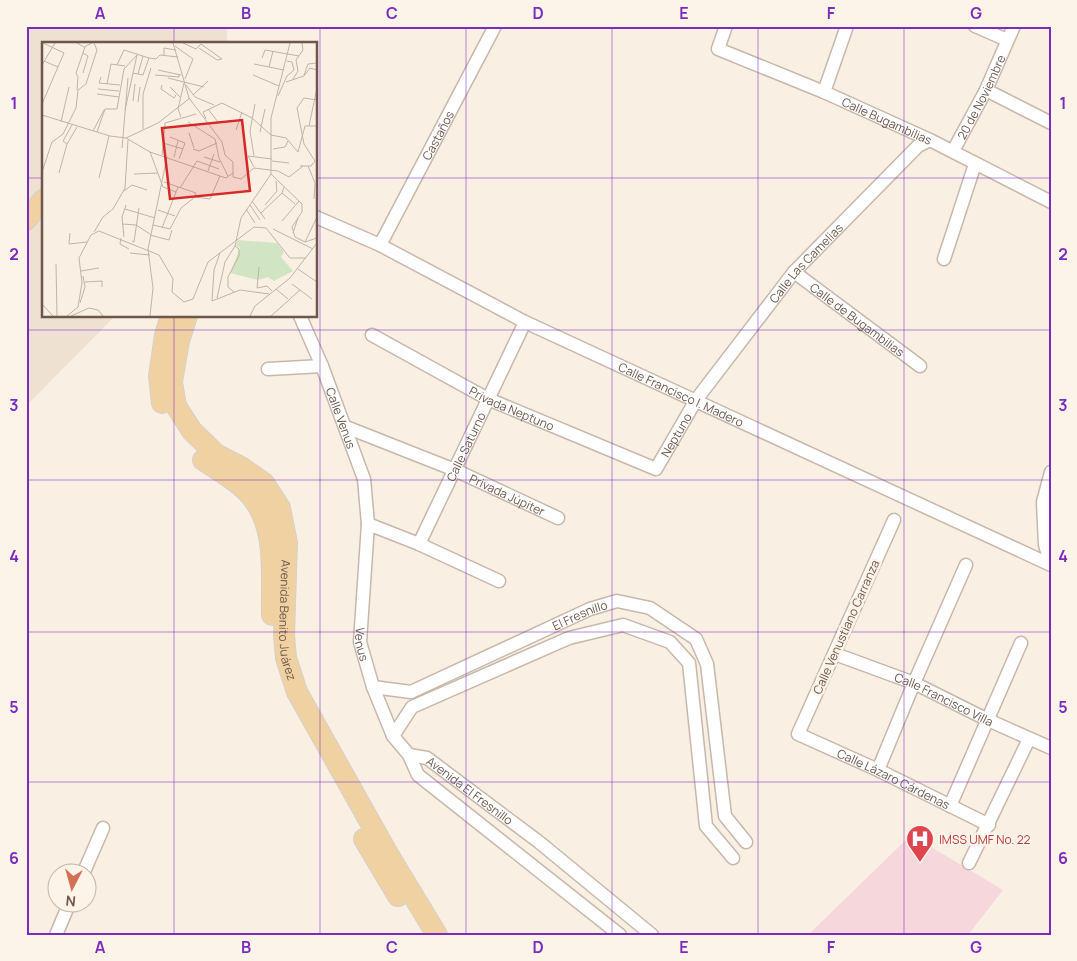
<svg xmlns="http://www.w3.org/2000/svg" width="1077" height="961" viewBox="0 0 1077 961" font-family="Manrope,sans-serif">
  <style>
    .residential { fill: #efe1d2 }
    .medical { fill: #f6d7db }
    .lines { fill: none; stroke-linecap: round; stroke-linejoin: round }
    .minor-casing { stroke: #c8b7ab; stroke-width: 15 }
    .primary-casing { stroke: #d6d0cd; stroke-width: 22 }
    .minor { stroke: #fff; stroke-width: 12 }
    .primary { stroke: #f0d2a2; stroke-width: 20 }
    .grid { fill: none; stroke: #7b2cbf; stroke-width: 1; stroke-opacity: 0.55 }
    .labels { text-anchor: middle; dominant-baseline: central; stroke-width: 5; stroke-linejoin: round; paint-order: stroke }
    .street-label { font-size: 12px; fill: #6d574c; stroke: #fcf4e8 }
    .health-label { font-size: 12px; fill: #be3a42; stroke: #fcf4e8; text-anchor: start }
    .inset-road { fill: none; stroke: #c1b3a7; stroke-width: 1 }
    .view { fill: #d62828; fill-opacity: 0.15; stroke: #d62828; stroke-width: 2.5 }
    .inset-edge { fill: none; stroke: #6d574c; stroke-width: 2.5 }
    .neatline { fill: none; stroke: #7b2cbf; stroke-width: 2 }
    .grid-label { font-size: 16px; text-anchor: middle; font-weight: bold; fill: #7b2cbf }
  </style>
  <rect width="100%" height="100%" fill="#f9f0e3"/>
  <path class="residential" d="M26,26h201v18h-183v272h71l-89,90z"/>
  <path class="medical" d="M911,835l92,55 -35,45h-160z"/>
  <g class="lines">
    <defs>
      <g id="minor">
        <path id="s1" d="M726,26l-8,23 106,43 106,48 121,62"/>
        <path d="M975,26l32,14"/>
        <path d="M986,90l65,33"/>
        <path d="M824,92l23,-66"/>
        <path id="s2" d="M953,151l33,-61 28,-64"/>
        <path id="s3" d="M316,217l64,28 145,77 526,243"/>
        <path id="s4" d="M380,245l115,-219"/>
        <path d="M944,259l31,-95"/>
        <path id="s5" d="M794,272l126,94"/>
        <path id="s6" d="M300,316l22,50 42,113 4,45 -8,118 13,45 20,49 16,19 9,20 202,160"/>
        <path id="s7" d="M372,335l116,64 168,70 40,-69 98,-128 124,-126 12,-6"/>
        <path d="M268,369l54,-3"/>
        <path id="s8" d="M346,427l109,43 103,48"/>
        <path d="M1051,472l-8,30 2,43 6,19"/>
        <path id="s9" d="M894,520l-96,214 80,36 111,55"/>
        <path d="M368,524l51,20 80,37"/>
        <path id="s10" d="M419,544l106,-222"/>
        <path id="s11" d="M835,654l79,29 74,37 63,28"/>
        <path id="s12" d="M373,687l38,5 179,-83 27,-8 33,7 46,31 11,25 18,152 21,26"/>
        <path d="M393,736l19,-29 157,-69 54,-13 47,17 19,21 17,163 27,32"/>
        <path id="s13" d="M409,755l18,3 112,84 113,93"/>
        <path d="M878,770l36,-87 52,-118"/>
        <path d="M950,806l71,-163"/>
        <path d="M969,863l60,-124"/>
        <path d="M83,874l20,-46"/>
        <path d="M56,935l13,-31"/>
      </g>
      <g id="primary">
        <path d="M26,220l18,-21"/>
        <path id="s14" d="M187,316l-8,25 -7,41 4,24 16,25 24,23 25,13 23,16 16,25 7,35 -3,92 2,23 11,34 91,162 49,81"/>
        <path d="M162,403l-3,-27 6,-41 6,-19"/>
        <path d="M203,460c16,11 34,20 47,35 28,32 21,80 22,120"/>
        <path d="M364,839l34,57"/>
      </g>
    </defs>
    <use href="#minor" class="minor-casing"/>
    <use href="#primary" class="primary-casing"/>
    <use href="#minor" class="minor"/>
    <use href="#primary" class="primary"/>
  </g>
  <path class="grid" d="M174,26v18M320,26v909M466,26v909M612,26v909M758,26v909M904,26v909M26,178h18M316,178h735M174,316v619M26,330h1025M26,480h1025M26,632h1025M26,782h1025"/>
  <defs>
    <symbol id="hospital-pin" viewBox="-11 -11 22 30"><path d="M0 17L-7.5 6A9.5 9.5 0 1 1 7.5 6Z" fill="#e0444e" stroke="#fcf4e8"/><path d="M-5-5h3v3.5h4V-5h3V5h-3V1.5h-4V5h-3Z" fill="#fff"/></symbol>
  </defs>
  <g fill-rule="evenodd">
    <use href="#hospital-pin" x="904" y="823" width="32" height="43"/>
  </g>
  <g class="labels">
    <g class="street-label">
      <text stroke="none"><textPath href="#s2" startOffset="61">20 de Noviembre</textPath></text>
      <text stroke="none"><textPath href="#s1" startOffset="208">Calle Bugambilias</textPath></text>
      <text stroke="none"><textPath href="#s4" startOffset="124">Castaños</textPath></text>
      <text stroke="none"><textPath href="#s7" startOffset="570">Calle Las Camelias</textPath></text>
      <text stroke="none"><textPath href="#s5" startOffset="79">Calle de Bugambilias</textPath></text>
      <text stroke="none"><textPath href="#s3" startOffset="406">Calle Francisco I. Madero</textPath></text>
      <text stroke="none"><textPath href="#s7" startOffset="158">Privada Neptuno</textPath></text>
      <text stroke="none"><textPath href="#s6" startOffset="110">Calle Venus</textPath></text>
      <text stroke="none"><textPath href="#s7" startOffset="354">Neptuno</textPath></text>
      <text stroke="none"><textPath href="#s10" startOffset="108">Calle Saturno</textPath></text>
      <text stroke="none"><textPath href="#s8" startOffset="175">Privada Júpiter</textPath></text>
      <text stroke="none"><textPath href="#s12" startOffset="224">El Fresnillo</textPath></text>
      <text stroke="none"><textPath href="#s14" startOffset="354">Avenida Benito Juárez</textPath></text>
      <text transform="translate(846 627) rotate(-66)">Calle Venustiano Carranza</text>
      <text stroke="none"><textPath href="#s6" startOffset="341">Venus</textPath></text>
      <text stroke="none"><textPath href="#s11" startOffset="118">Calle Francisco Villa</textPath></text>
      <text stroke="none"><textPath href="#s9" startOffset="340">Calle Lázaro Cárdenas</textPath></text>
      <text stroke="none"><textPath href="#s13" startOffset="72">Avenida El Fresnillo</textPath></text>
    </g>
    <g class="health-label">
      <text x="939" y="839">IMSS UMF No. 22</text>
    </g>
  </g>
  <g transform="translate(42 42)">
    <rect width="275" height="275" fill="#f9f0e3"/>
    <path d="M196,198l39,3 7,9 -3,5 12,14 -19,10 -6,-4 -10,3 -28,-7 10,-25 -4,-3z" fill="#d1e4c3"/>
    <path class="inset-road" d="M35,1l7,4 8,-4M131,1l16,55 33,44 3,13 8,7v15l8,2 13,-11 24,3 11,6 14,-11M141,1l13,6 5,-5 21,15 -5,1 -18,-12M248,1l-19,75v56l31,30v8l-10,15 3,10 10,5 12,-4M133,4l18,13 -8,20M41,11l5,3 -5,17M122,14v-8l12,2M220,16l3,-8 34,6M2,19l14,6M212,22l30,6M0,23l13,-22M75,23l7,-15 25,8 7,1 4,-4 18,2M227,25l4,-16M116,28l23,5M91,31l10,2 6,-17M96,32l5,-18M113,33l24,2v-2M211,33l26,11M262,33l4,-11 9,-1M59,35l-2,6 21,2M126,36l36,9M251,37l5,-8 -2,-11 7,-10 -1,-7M244,40l18,-6 6,-8 7,2M65,42l4,-20 14,2M120,43l-1,4 13,9 2,-3M144,43l9,12 19,8M128,45l11,11M56,47l21,2M35,48l1,-13 -2,-4 9,-26M55,52l22,3M151,53l15,-14M236,54l9,-20 7,-6 -2,-8 -5,-1M91,59l2,-17M96,60l2,-15M0,62l22,-51 -21,-10M166,67l10,13M83,68l12,-55M0,73l68,21 16,2 32,-15 32,-25M139,75l-3,-8 6,-26M164,77l-3,-7 19,-9 30,15 19,17 15,3 12,14 7,-26h12M19,80l8,-35M146,80l27,17 4,19 9,18M267,84l8,-38M101,87v-35l8,-26M194,88l6,-18M51,89l11,-21M55,90l8,-23h12l7,-40 13,-14M218,90l5,-23M147,91l5,15M128,95l15,6 -6,16M84,96l24,14 70,24 6,2 7,-5M121,101l20,6M25,102l-4,-3 9,-16M80,106l6,-70M151,107l6,2 18,-8M231,107l12,-2 3,-6M108,110l13,35 13,5M120,113l3,-32 31,-9M212,114l-4,-25 5,-27M132,115l4,-16M162,115l16,5M230,119l17,2M258,124h11l4,-5 -11,-17 -7,-36 7,-10 13,2M266,124l7,17 -1,16M212,125l-6,-11 24,3M166,129l6,-17M0,130l10,-30 11,-8 13,-26 2,-18 8,-6 11,-34 -3,-7M17,131l8,-29 10,-17M92,132l24,-1M57,136l10,-42M122,140l32,11 -1,4M138,146l17,-27 22,8M82,149l8,-6 15,5M240,151l13,11M153,155l15,2 10,-23M210,159l13,18M208,163l10,15M223,163l12,-14 -1,-10M83,167l30,9M204,167l9,14M116,168l17,6M219,171l21,-20 2,-6M240,179l17,-20M80,182l14,1 14,9M111,183l17,4M120,186l16,-41M128,187l11,-21 14,-11M231,187l40,20M52,190l9,-15 10,-8 12,-21 3,-48M28,191l-1,11 18,-2M251,191l5,-15M108,193l19,5 3,-10M82,195l-2,-20 4,-12M79,196l-1,6 9,5M90,199l2,1 5,-34M263,200l12,-25M88,211l20,2M178,211l-6,17 -2,31 28,-11 29,4M14,222l1,52M217,225l-2,21 10,-2 5,5M256,227l19,13M39,229l18,-3M43,240l17,-1v6M250,242l20,15M234,247l12,10M192,250l-6,-5v-10l11,-21v-7l-4,-3 6,-28 30,-44M175,256l8,-36 10,-16M38,261l5,-16 -2,-11M0,262l11,12M25,274l11,-9 4,-24 -3,-25 12,-23 8,-4 60,24 14,24 -1,13 12,10 9,-3 15,-37 46,-35 12,1 24,30h16M29,274l18,-8 9,2 5,6M108,274l3,-28 -5,-39 19,-92M208,274l5,-10 35,-28 27,-35M229,274l29,-26"/>
    <path class="view" d="M200,78l8,71 -80,8 -8,-71z"/>
    <rect width="275" height="275" class="inset-edge"/>
  </g>
  <rect width="1077" height="961" fill="none" stroke="#fcf4e8" stroke-width="55"/>
  <g transform="translate(72 888) rotate(186)"><circle r="24" fill="#fcf4e8" stroke="#c3b5aa"/>
  <path d="M0-4L9 19L0 12L-9 19Z" fill="#d56f55"/>
  <text y="-8" font-size="14" font-weight="bold" text-anchor="middle" fill="#6d574c">N</text>
  </g>
  <rect x="28" y="28" width="1022" height="906" class="neatline"/>
  <g class="grid-label">
    <text x="100" y="19">A</text>
    <text x="246" y="19">B</text>
    <text x="392" y="19">C</text>
    <text x="538" y="19">D</text>
    <text x="684" y="19">E</text>
    <text x="831" y="19">F</text>
    <text x="976" y="19">G</text>
    <text x="14" y="109">1</text>
    <text x="1063" y="109">1</text>
    <text x="14" y="260">2</text>
    <text x="1063" y="260">2</text>
    <text x="14" y="411">3</text>
    <text x="1063" y="411">3</text>
    <text x="14" y="562">4</text>
    <text x="1063" y="562">4</text>
    <text x="14" y="713">5</text>
    <text x="1063" y="713">5</text>
    <text x="14" y="864">6</text>
    <text x="1063" y="864">6</text>
    <text x="100" y="953">A</text>
    <text x="246" y="953">B</text>
    <text x="392" y="953">C</text>
    <text x="538" y="953">D</text>
    <text x="684" y="953">E</text>
    <text x="831" y="953">F</text>
    <text x="976" y="953">G</text>
  </g>
</svg>
